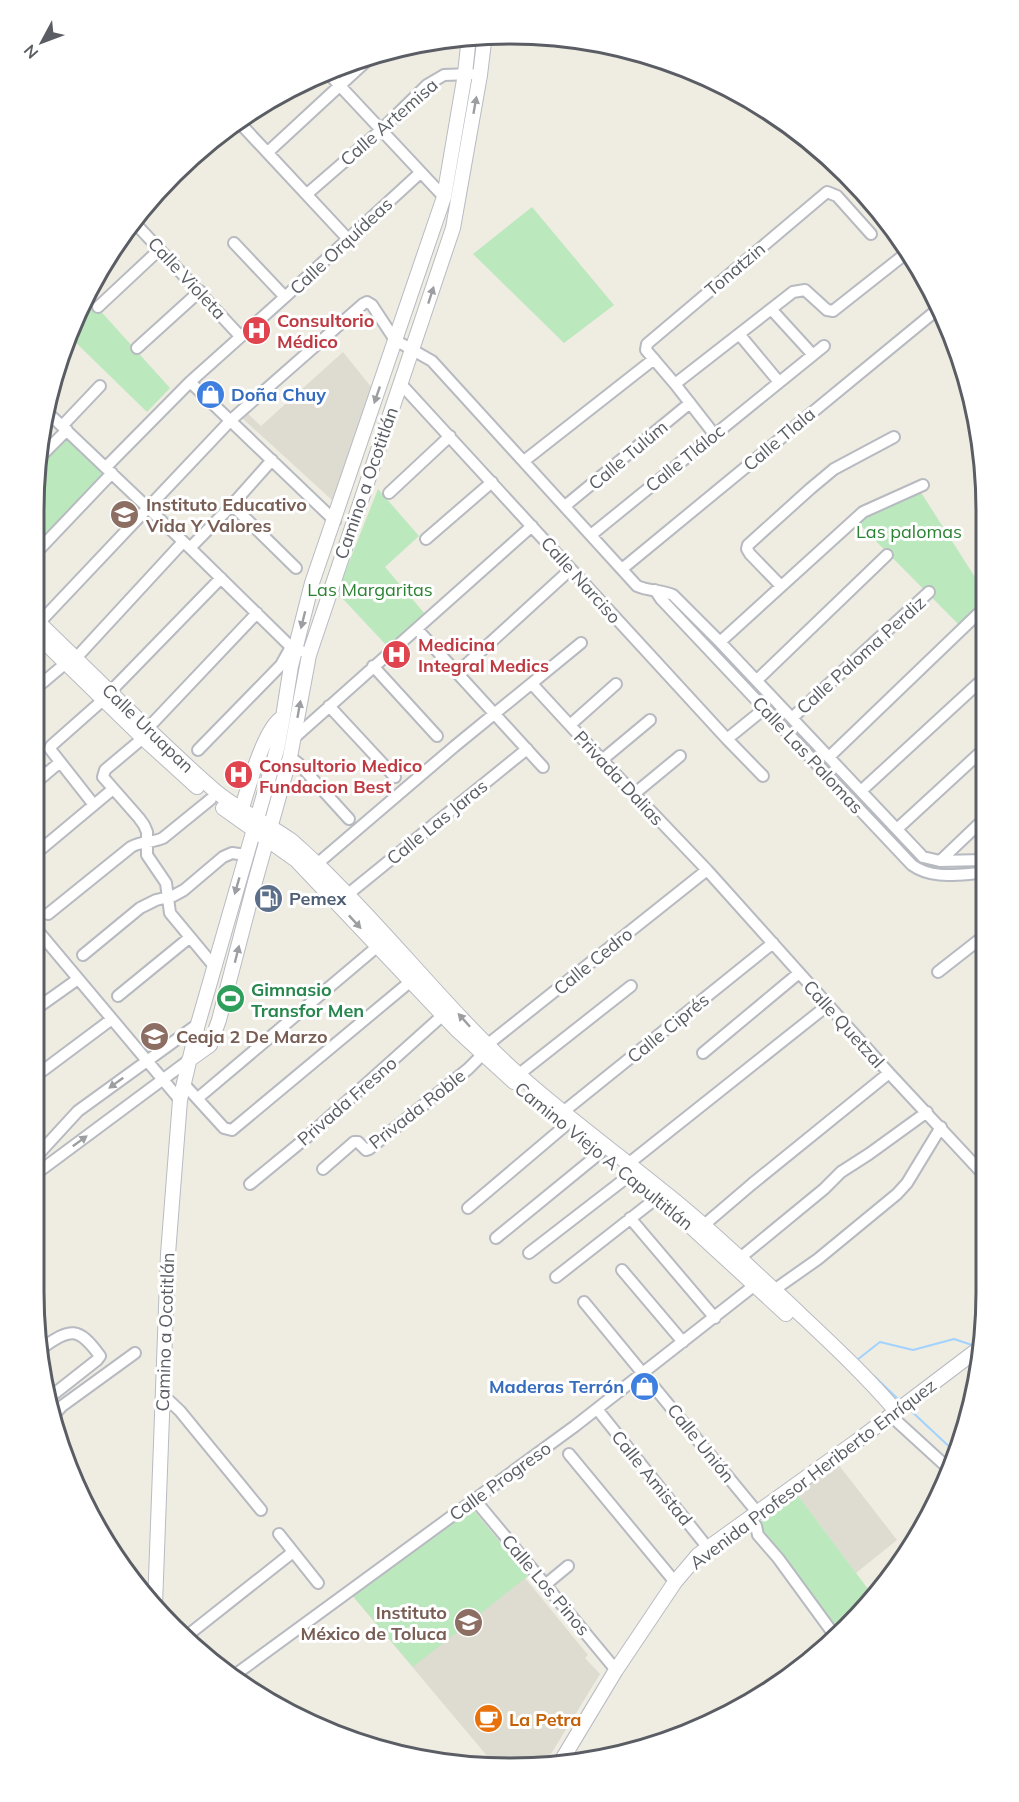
<svg xmlns="http://www.w3.org/2000/svg" width="1019" height="1802" viewBox="0 0 1019 1802" font-family="Mulish,sans-serif">
  <style>
    .education { fill: #dedbd1 }
    .green { fill: #bce8be }
    .lines { fill: none; stroke-linecap: round; stroke-linejoin: round }
    .stream { stroke: #a2d3ff; stroke-width: 2 }
    .minor-casing { stroke: #b7bac0; stroke-width: 14 }
    .secondary-casing { stroke: #b8bbc2; stroke-width: 16 }
    .minor { stroke: #fff; stroke-width: 10 }
    .secondary { stroke: #fff; stroke-width: 14 }
    .oneway { fill: #9c9ea2 }
    .labels { text-anchor: middle; dominant-baseline: central; stroke-width: 6; stroke-linejoin: round; paint-order: stroke }
    .street-label { font-size: 18px; fill: #5a5e64; stroke: #fff }
    .health-label { font-size: 18px; font-weight: bold; fill: #be3a42; stroke: #fff; text-anchor: start }
    .shop-label { font-size: 18px; font-weight: bold; fill: #366cbe; stroke: #fff; text-anchor: start }
    .education-label { font-size: 18px; font-weight: bold; fill: #785e54; stroke: #fff; text-anchor: start }
    .park-label { font-size: 18px; fill: #2c8233; stroke: #fff }
    .service-label { font-size: 18px; font-weight: bold; fill: #4e5e75; stroke: #fff; text-anchor: start }
    .leisure-label { font-size: 18px; font-weight: bold; fill: #27864d; stroke: #fff; text-anchor: start }
    .food-label { font-size: 18px; font-weight: bold; fill: #c56008; stroke: #fff; text-anchor: start }
    .rim { fill: none; stroke: #5a5e64; stroke-width: 3 }
  </style>
  <rect width="100%" height="100%" fill="#efece2"/>
  <path class="education" d="M343,352l29,36 -40,112 -91,-83 5,-5 15,14z
    M838,1464l59,76 -41,33 -59,-79z
    M472,1508l56,68 -3,2 63,77 -3,3 15,16 -57,93 -50,-4 -142,-169z"/>
  <path class="green" d="M532,207l82,98 -50,38 -91,-89z
    M87,296l83,92 -23,24 -77,-75z
    M66,437l38,37 -70,73v-68l2,-10z
    M378,489l41,47 -34,31 40,47 -38,32 -43,-46 -8,-5z
    M920,491l62,97 1,21 -20,20 -105,-106 10,-14z
    M797,1494l74,99 -34,41 -80,-109z
    M472,1508l56,68 -115,91 -62,-73z"/>
  <g class="lines">
    <path class="stream" d="M857,1360l23,-18 33,8 41,-11 21,7
      M874,1376l26,25
      M909,1409l46,43"/>
    <defs>
      <path id="minor" d="M327,72l117,125
        M237,120l111,119
        M268,152l106,-98
        M307,194l75,-65 45,-44 17,-10 27,-1
        M133,221l107,115
        M234,243l51,54
        M98,307l61,-57
        M771,309l42,46
        M739,334l40,48
        M137,348l63,-57
        M190,382l145,139
        M400,383l327,356 36,37
        M675,384l118,-92 12,-2 22,20 6,1 76,-60
        M45,410l145,138 101,99 10,4
        M62,426l38,-40
        M714,434l-39,-50 -29,-34 1,-6 180,-152 10,4 34,38
        M37,460l30,-30
        M524,461l130,-102
        M106,467l84,-85 95,-85 135,-124
        M389,493l61,-57
        M232,505l64,63
        M565,506l125,-103
        M591,535l233,-189
        M426,539l66,-57
        M190,548l42,-43 40,-45
        M34,555l78,-82
        M622,569l316,-260
        M781,586l-31,-32 -3,-5 1,-4 62,-56 24,-20 60,-32
        M655,590l6,9 251,266c21,15 47,9 71,8
        M39,623l192,-203 132,-116 4,-2 5,3 23,35 37,21 205,225c11,5 24,4 36,9l47,47 203,215 17,4 43,-1
        M417,629l126,138
        M720,642l143,-130 60,-27
        M76,658l107,-116
        M373,666l64,70
        M457,673l114,-104
        M757,680l130,-125
        M532,684l70,76 105,110 182,203 95,102
        M34,690l32,-27
        M110,692l111,-114
        M329,706l66,71
        M792,718l137,-126
        M570,725l46,-41
        M148,728l109,-115
        M143,738l-38,32 -2,7 36,41 5,7 3,7v23l19,28 4,30 44,53
        M294,738l238,-212
        M727,739l37,-30
        M198,750l83,-85 10,-18
        M290,757l8,6 51,56
        M829,757l154,-148
        M602,760l48,-40
        M34,761l11,14
        M34,784l25,-21
        M861,791l122,-112
        M634,794l46,-38
        M94,805l-44,-56 1,-3 52,-46
        M897,829l86,-79
        M34,855l79,-66
        M940,861l43,-41
        M317,864l138,-118 126,-103
        M347,895l180,-146
        M48,914l83,-67c10,-6 21,-4 32,-9l48,-39
        M33,925l147,175
        M83,955l57,-47 16,-8 17,-4 11,-6 39,-33 9,-4 14,2
        M938,972l46,-36
        M118,996l71,-58
        M33,1011l45,-32
        M703,1053l96,-80
        M518,1075l113,-89
        M33,1078l79,-59
        M183,1083l41,45 8,2 179,-149
        M198,1098l180,-152
        M563,1112l210,-169
        M33,1160l45,-49 120,-87
        M628,1164l200,-159
        M323,1169l31,-27h4l8,8 3,-1 99,-80 10,-10 9,-14 220,-175
        M33,1176l156,-116
        M250,1184l56,-46 137,-123
        M468,1208l98,-83
        M630,1218l85,100
        M704,1225l48,-41 137,-111
        M496,1238l104,-85
        M529,1253l101,-78
        M740,1258l84,-69 17,-17 28,-18 58,-42
        M622,1270l61,72
        M556,1277l102,-80
        M774,1290l44,-31 79,-65 10,-11 34,-56
        M584,1302l173,210
        M42,1348c29,-20 36,-22 58,8l-3,4 -47,37
        M163,1395l17,16 81,99
        M597,1409l111,139
        M890,1415l58,53
        M53,1416l9,-10 73,-53
        M569,1454l106,128
        M475,1500l141,170
        M750,1518l6,8 2,9 20,23 57,78
        M279,1534l39,49
        M545,1585l23,-19
        M188,1635l105,-83
        M232,1677l343,-251 185,-145"/>
      <path id="secondary" d="M34,618c60,57 117,117 179,171 24,21 53,33 79,52 7,6 14,13 22,20 71,67 131,147 204,213 48,43 101,81 151,122 40,32 77,68 114,102 39,37 78,72 113,113
        M34,632l109,106 54,49
        M223,808l73,52 160,169 58,53
        M239,818c7,-23 25,-92 44,-101
        M189,1060l21,-15 9,-25 36,-138 35,-125 19,-102 144,-427 27,-153 5,-41
        M687,1223l99,91
        M155,1605l13,-351 12,-154 18,-76 79,-275 6,-32 8,-51 21,-83 132,-386 21,-123 4,-38
        M560,1763l56,-93 59,-88 23,-27 159,-114 124,-94"/>
    </defs>
    <use href="#minor" class="minor-casing"/>
    <use href="#secondary" class="secondary-casing"/>
    <use href="#minor" class="minor"/>
    <use href="#secondary" class="secondary"/>
  </g>
  <defs><path id="oneway-solid" d="M-6-.8H1V-3.2L6.5 0L1 3.2V.8H-6Z" transform="scale(1.5)"/></defs>
  <g class="oneway">
    <use href="#oneway-solid" transform="translate(475 105) rotate(-80)"/>
    <use href="#oneway-solid" transform="translate(431 295) rotate(-72)"/>
    <use href="#oneway-solid" transform="translate(377 395) rotate(109)"/>
    <use href="#oneway-solid" transform="translate(303 620) rotate(104)"/>
    <use href="#oneway-solid" transform="translate(299 709) rotate(-80)"/>
    <use href="#oneway-solid" transform="translate(237 886) rotate(106)"/>
    <use href="#oneway-solid" transform="translate(355 922) rotate(47)"/>
    <use href="#oneway-solid" transform="translate(237 954) rotate(-76)"/>
    <use href="#oneway-solid" transform="translate(464 1020) rotate(-132)"/>
    <use href="#oneway-solid" transform="translate(116 1083) rotate(144)"/>
    <use href="#oneway-solid" transform="translate(80 1141) rotate(-36)"/>
  </g>
  <defs>
    <symbol id="hospital-disc" viewBox="-11 -11 22 22"><circle r="9.5" fill="#e0444e" stroke="#fff"/><path d="M-5-5h3v3.5h4V-5h3V5h-3V1.5h-4V5h-3Z" fill="#fff"/></symbol>
    <symbol id="shop-disc" viewBox="-11 -11 22 22"><circle r="9.5" fill="#3f7fe0" stroke="#fff"/><path d="M-5-2.5h2.3a2.7 3.5 0 0 1 5.4 0H5L5.5 6h-11ZM-1.5-2.5h3a1.5 2.3 0 0 0-3 0Z" fill="#fff"/></symbol>
    <symbol id="university-disc" viewBox="-11 -11 22 22"><circle r="9.5" fill="#8d6e63" stroke="#fff"/><path d="M0-5L7-2L0 1L-7-2ZM-4 1L0 2.5L4 1V4Q0 6-4 4Z" fill="#fff"/></symbol>
    <symbol id="fuel-disc" viewBox="-11 -11 22 22"><circle r="9.5" fill="#5c6f8a" stroke="#fff"/><path d="M-5.5-6h7V0h2V4h1.3V-2.5L3-4.5l.8-.8L6-3V5H2.5V1h-1V6h-7ZM-4.2-4.7v3.2H.2V-4.7Z" fill="#fff"/></symbol>
    <symbol id="stadium-disc" viewBox="-11 -11 22 22"><circle r="9.5" fill="#2e9e5b" stroke="#fff"/><path d="M0-5a6.5 5 0 1 0 0 10a6.5 5 0 1 0 0-10ZM-3.5-1.8h7v3.6h-7Z" fill="#fff"/></symbol>
    <symbol id="school-disc" viewBox="-11 -11 22 22"><circle r="9.5" fill="#8d6e63" stroke="#fff"/><path d="M0-5L7-2L0 1L-7-2ZM-4 1L0 2.5L4 1V4Q0 6-4 4Z" fill="#fff"/></symbol>
    <symbol id="cafe-disc" viewBox="-11 -11 22 22"><circle r="9.5" fill="#e8710a" stroke="#fff"/><path d="M-5.5-4.5H6V0H3Q3 3.5 0 3.5H-2.5Q-5.5 3.5-5.5 0ZM3-3.2v2h1.7v-2ZM-6 4.5H4V6H-6Z" fill="#fff"/></symbol>
  </defs>
  <g fill-rule="evenodd">
    <use href="#hospital-disc" x="240" y="314" width="33" height="33"/>
    <use href="#shop-disc" x="194" y="378" width="33" height="33"/>
    <use href="#university-disc" x="108" y="498" width="33" height="33"/>
    <use href="#hospital-disc" x="380" y="638" width="33" height="33"/>
    <use href="#hospital-disc" x="222" y="758" width="33" height="33"/>
    <use href="#fuel-disc" x="252" y="882" width="33" height="33"/>
    <use href="#stadium-disc" x="214" y="982" width="33" height="33"/>
    <use href="#university-disc" x="138" y="1020" width="33" height="33"/>
    <use href="#shop-disc" x="628" y="1370" width="33" height="33"/>
    <use href="#school-disc" x="452" y="1606" width="33" height="33"/>
    <use href="#cafe-disc" x="472" y="1702" width="33" height="33"/>
  </g>
  <g class="labels">
    <g class="street-label">
      <text transform="translate(389 122) rotate(-41)">Calle Artemisa</text>
      <text transform="translate(341 246) rotate(-43)">Calle Orquídeas</text>
      <text transform="translate(735 269) rotate(-40)">Tonatzin</text>
      <text transform="translate(187 278) rotate(47)">Calle Violeta</text>
      <text transform="translate(779 439) rotate(-40)">Calle Tlala</text>
      <text transform="translate(628 455) rotate(-40)">Calle Tulúm</text>
      <text transform="translate(685 458) rotate(-39)">Calle Tláloc</text>
      <text transform="translate(366 483) rotate(-71)">Camino a Ocotitlán</text>
      <text transform="translate(581 580) rotate(48)">Calle Narciso</text>
      <text transform="translate(861 655) rotate(-42)">Calle Paloma Perdiz</text>
      <text transform="translate(148 728) rotate(44)">Calle Uruapan</text>
      <text transform="translate(808 755) rotate(47)">Calle Las Palomas</text>
      <text transform="translate(619 778) rotate(47)">Privada Dalias</text>
      <text transform="translate(437 822) rotate(-39)">Calle Las Jaras</text>
      <text transform="translate(593 961) rotate(-39)">Calle Cedro</text>
      <text transform="translate(844 1024) rotate(48)">Calle Quetzal</text>
      <text transform="translate(668 1028) rotate(-39)">Calle Ciprés</text>
      <text transform="translate(347 1101) rotate(-41)">Privada Fresno</text>
      <text transform="translate(417 1109) rotate(-38)">Privada Roble</text>
      <text transform="translate(604 1156) rotate(39)">Camino Viejo A Capultitlán</text>
      <text transform="translate(165 1332) rotate(-88)">Camino a Ocotitlán</text>
      <text transform="translate(701 1443) rotate(51)">Calle Unión</text>
      <text transform="translate(813 1474) rotate(-37)">Avenida Profesor Heriberto Enríquez</text>
      <text transform="translate(652 1478) rotate(51)">Calle Amistad</text>
      <text transform="translate(500 1481) rotate(-36)">Calle Progreso</text>
      <text transform="translate(546 1585) rotate(50)">Calle Los Pinos</text>
    </g>
    <g class="health-label">
      <text x="277" y="320">Consultorio<tspan x="277" dy="21">Médico</tspan></text>
      <text x="418" y="644">Medicina<tspan x="418" dy="21">Integral Medics</tspan></text>
      <text x="259" y="765">Consultorio Medico<tspan x="259" dy="21">Fundacion Best</tspan></text>
    </g>
    <g class="shop-label">
      <text x="231" y="394">Doña Chuy</text>
      <text x="624" y="1386" text-anchor="end">Maderas Terrón</text>
    </g>
    <g class="education-label">
      <text x="146" y="504">Instituto Educativo<tspan x="146" dy="21">Vida Y Valores</tspan></text>
      <text x="176" y="1036">Ceaja 2 De Marzo</text>
      <text x="447" y="1612" text-anchor="end">Instituto<tspan x="447" dy="21">México de Toluca</tspan></text>
    </g>
    <g class="park-label">
      <text x="909" y="531">Las palomas</text>
      <text x="370" y="589">Las Margaritas</text>
    </g>
    <g class="service-label">
      <text x="289" y="898">Pemex</text>
    </g>
    <g class="leisure-label">
      <text x="251" y="989">Gimnasio<tspan x="251" dy="21">Transfor Men</tspan></text>
    </g>
    <g class="food-label">
      <text x="509" y="1719">La Petra</text>
    </g>
  </g>
  <path d="M0 0H1019V1802H0ZM510 44H510A466 466 0 0 1 976 510V1292A466 466 0 0 1 510 1758H510A466 466 0 0 1 44 1292V510A466 466 0 0 1 510 44Z" fill="#fff" fill-rule="evenodd"/>
  <path class="rim" d="M510 44H510A466 466 0 0 1 976 510V1292A466 466 0 0 1 510 1758H510A466 466 0 0 1 44 1292V510A466 466 0 0 1 510 44Z"/>
  <g transform="translate(42 42) rotate(229)" stroke="#ffffff" stroke-width="4.5" paint-order="stroke">
  <path d="M0-4.5L10 22L0 15L-10 22Z" fill="#5a5e64"/>
  <text y="-9" font-size="16" font-weight="bold" text-anchor="middle" fill="#5a5e64">N</text>
  </g>
</svg>
